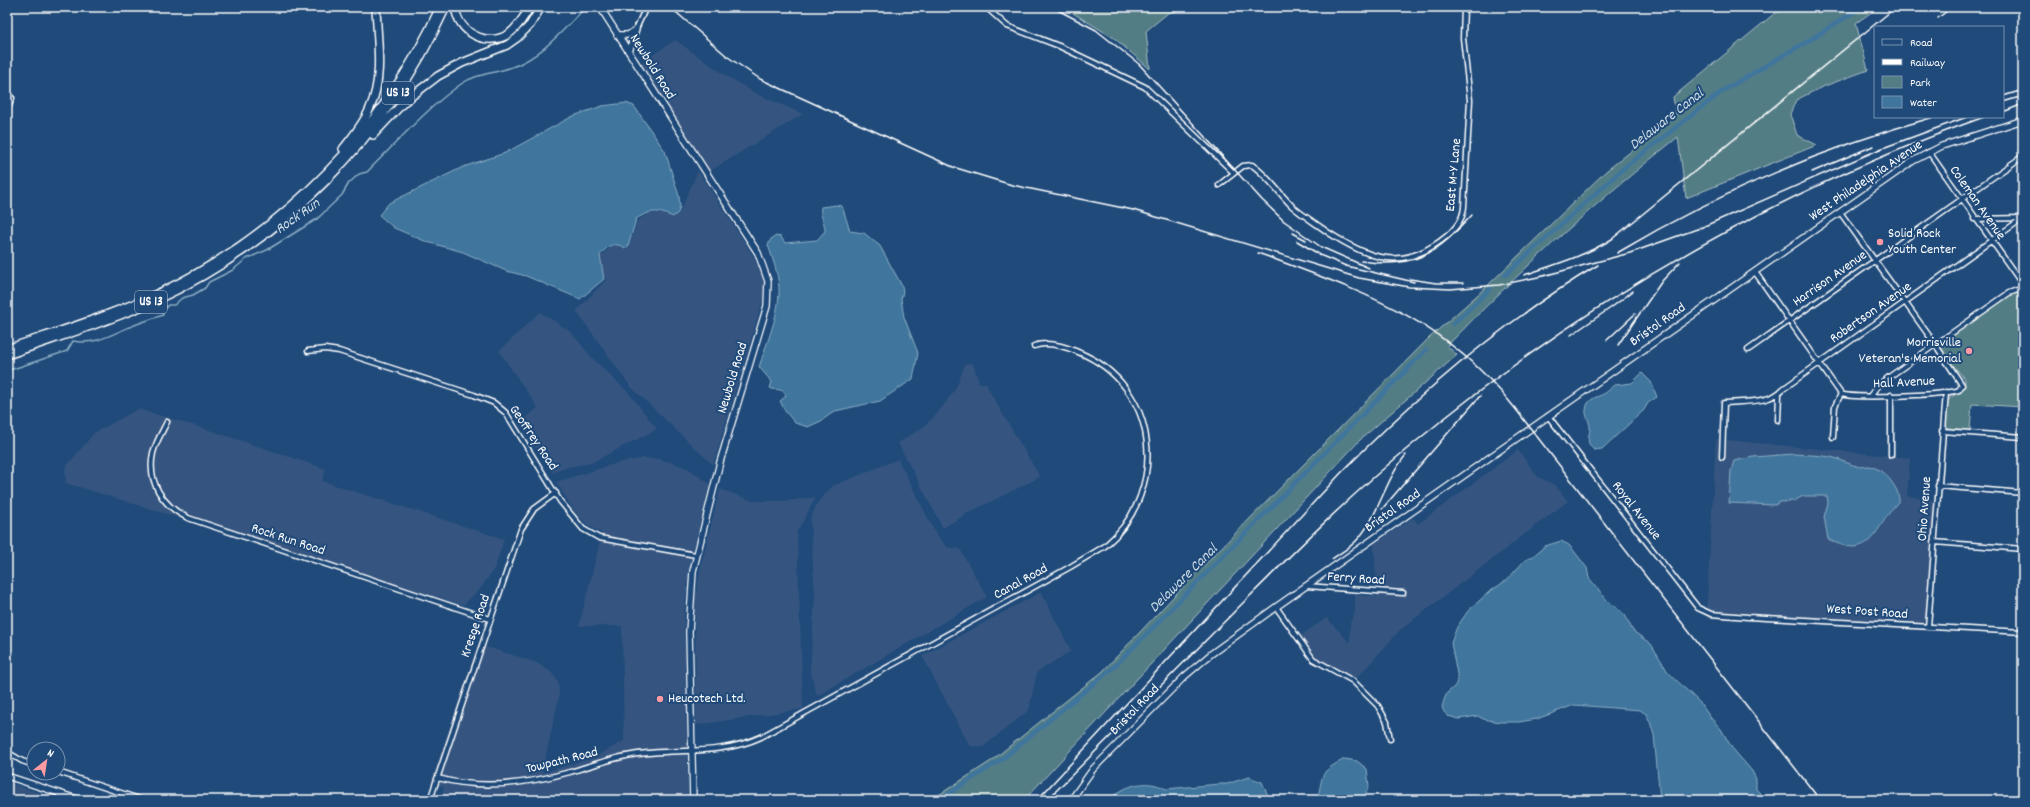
<svg xmlns="http://www.w3.org/2000/svg" width="2030" height="807" viewBox="0 0 2030 807" font-family="Dekko,sans-serif">
  <style>
    .built { fill: #355580 }
    .green { fill: #537d85; stroke: #a9bec2 }
    .water { fill: #40769d; stroke: #8cadc4 }
    .lines { fill: none; stroke-linecap: round; stroke-linejoin: round }
    .stream { stroke: #8cadc4; stroke-width: 1.5 }
    .canal { stroke: #40769d; stroke-width: 4.5 }
    .minor-casing { stroke: #fff; stroke-width: 7 }
    .secondary-casing { stroke: #fff; stroke-width: 8 }
    .motorway-casing { stroke: #fff; stroke-width: 10 }
    .minor { stroke: #1f4a7a; stroke-width: 4 }
    .secondary { stroke: #1f4a7a; stroke-width: 5.5 }
    .motorway { stroke: #1f4a7a; stroke-width: 7 }
    .rail { stroke: #fff; stroke-width: 1.5 }
    .poi-dot { fill: #ff9aa2; stroke: #1f4a7a; stroke-width: 1.5 }
    .labels { text-anchor: middle; dominant-baseline: central; stroke-width: 4; stroke-linejoin: round; paint-order: stroke }
    .shield { fill: #1f4a7a; stroke: #bcc9d7; stroke-width: 1 }
    .shield-label { font-size: 13px; font-weight: bold; fill: #fff }
    .street-label { font-size: 14px; fill: #fff; stroke: #1f4a7a }
    .poi-label { font-size: 14px; fill: #fff; stroke: #1f4a7a; text-anchor: start }
    .water-label { font-size: 15px; font-style: italic; fill: #cfdde6; stroke: #1f4a7a }
  </style>
  <rect width="100%" height="100%" fill="#1f4a7a"/>
  <filter id="ink" filterUnits="userSpaceOnUse"><feTurbulence type="fractalNoise" baseFrequency=".025" numOctaves="2"/><feDisplacementMap in="SourceGraphic" scale="8" xChannelSelector="R" yChannelSelector="G"/><feConvolveMatrix kernelMatrix="1 2 1 2 8 2 1 2 1" color-interpolation-filters="sRGB"/></filter>
  <g filter="url(#ink)">
    <path class="built" d="M675,40l50,35 30,18 48,21 -93,57 -69,-108z
      M698,171l56,86 11,24 -2,18 -50,166 -83,-79 -54,-75 30,-31 -3,-9 -2,-15 10,-9 6,-2 7,4 5,-1 8,-27 13,-8 14,1 9,4 6,-4z
      M540,312l31,20 22,27 35,33 29,37 -66,34 -23,4 -16,6 -33,-51 19,-14 -39,-57z
      M973,363l6,20h7l5,11 49,83 -72,36 -25,15 -45,-85 24,-15 14,-13 19,-25 10,-26z
      M138,409l68,20 120,40 -4,12 182,58 -9,28 -14,21 -18,17 -397,-122 -1,-15 29,-35z
      M1716,439l194,19 -3,38 30,5 -9,130 -222,-13z
      M1518,450l20,27 17,8 13,16 -168,129 -44,49 -39,-19 -17,-24 27,-18 23,25v-20l5,-10v-18l22,1 -3,-52 39,-26 5,6z
      M644,458l15,1 15,4 15,6 21,15 -21,82 -5,49 4,185h-248l4,-13 -13,-5 47,-138 59,19 14,9 7,9 1,15 -17,77 54,-17 28,-15 -2,-115h-43l23,-93 -12,-6 -13,-12 -21,-33 65,-20z
      M898,459l37,73 12,15 13,2 27,48 -170,99 -7,-26 5,-74 -5,-77 8,-17 15,-16z
      M720,489l33,12h33l30,-4 -19,35 6,177 -107,16 -1,-123 5,-32z
      M1041,592l30,59 -34,21 -8,38 -46,37 -13,-1 -48,-90z
      M7,782l43,15v3h-43z"/>
    <path class="green" d="M1063,7h128l-23,6 -22,18 4,38 -36,-31z
      M1792,7h87l-23,16 12,47 -46,17 -26,13 -6,14 7,21 20,10 -131,53 -8,-61c-82,65 -159,134 -231,209l10,9 -97,85 -336,360h-93l60,-39 111,-89 94,-99 233,-235 55,-49 122,-118 70,-55 -3,-19 102,-84z
      M2023,290v117l-51,-3 -2,26 -22,-2 -2,-3 1,-22 3,-5 12,-8 3,-8 -2,-5 -23,-28 1,-5 67,-48z"/>
    <path class="water" d="M626,103l8,3 31,45 14,45 1,11 -2,6 -5,4c-16,-7 -22,-7 -37,2l-8,28 -3,1c-12,-7 -17,-2 -25,7l4,24 -24,20 -54,-23 -20,-5 -43,-19 -36,-10 -33,-14 -15,-13 10,-12 74,-36 42,-14 68,-37 29,-10z
      M836,205l6,1 8,25 14,2 16,13 22,40 1,6 -2,7 3,18 14,36 -5,26 -33,22 -45,10 -14,10 -13,6 -13,-4 -10,-12 -5,-10 6,-5c-4,-10 -9,-4 -16,-8l2,-6 -13,-15c7,-22 19,-50 20,-73 1,-16 -6,-34 -11,-49l3,-6 5,-3 5,1 4,6 32,-3 8,-9c0,-9 -6,-17 -4,-24z
      M1642,373l9,9 6,15 -9,6 -4,7 -42,39 -8,1c-9,-8 -5,-12 -4,-22 0,-7 -5,-12 -4,-18 1,-14 14,-12 22,-19 3,-2 3,-5 7,-6l17,-2z
      M1794,454c12,1 25,1 37,3 9,2 19,8 29,10 3,0 6,-1 9,-1 14,2 31,22 30,35 -25,26 -26,62 -71,38l-4,-22 4,-14 -1,-7h-24l-9,5 -14,1 -5,3 -46,-2 2,-32 3,-10 19,-4z
      M1561,541l8,4 5,6 13,17 2,10 18,22 18,15 8,16 18,13 17,28 33,32 9,13 11,12 11,19 20,23 4,8v10l11,11h-107l-6,-65 -4,-13 -4,-8 -6,-4 -66,-5 -37,14 -18,3h-19l-17,-3 -5,-3 -19,3 -11,-3 -4,-4 -2,-5 2,-7 3,-7 8,-7 3,-7 -7,-36 6,-16 11,-16 21,-19 18,-12 18,-20 7,-3 13,-11z
      M1345,759l12,2 10,8 2,17 -6,14h-46c7,-26 1,-28 28,-41z
      M1249,777l13,5 8,18h-161c15,-15 38,-22 57,-11l53,-5h8z"/>
    <g class="lines">
      <path class="stream" d="M7,371l60,-20 6,-10c21,4 36,-5 54,-13 12,-5 24,-9 36,-13v-4l5,-6h6l8,-7 11,-3 12,-7 4,-6 24,-12 13,-11 21,-9 50,-31 25,-24 7,-12 10,-9 8,-2c30,-30 59,-63 94,-88 16,-11 33,-10 51,-17 29,-10 50,-36 71,-57l7,-3"/>
      <path class="canal" d="M1505,275l119,-107 100,-78 84,-49 54,-34
        M1453,324l37,-35
        M939,800l63,-41 112,-92 312,-317"/>
      <defs>
        <path id="minor" d="M986,7l21,19 52,20 86,41 89,86
          M636,29l10,-22
          M7,111l5,-13
          M1929,152l94,133
          M1219,185l24,-19 9,-1c15,10 27,28 40,41 11,10 25,18 37,27 33,21 66,38 104,13 13,-8 30,-22 31,-39l6,-107 -7,-62 1,-31
          M1840,212l95,132 27,41 -3,5c-13,5 -106,9 -118,4
          M1974,219l48,-1
          M1755,272l86,122
          M1748,350l275,-194
          M308,351l17,-2 14,2 135,44 20,8 12,10 54,88 23,28 16,9 97,17
          M1891,395v60
          M1870,396l9,-12 130,-91 14,-5
          M1548,416l150,192 13,6 37,3 275,15
          M1778,420l1,-25
          M167,422c-5,10 -11,20 -14,31 -6,28 9,53 35,65l302,101
          M1942,431l81,6
          M1833,437l2,-31 6,-12
          M1722,457l2,-54c19,-2 46,1 59,-14l240,-171
          M1938,486l85,7
          M1934,542l89,7
          M1307,586l96,7
          M1276,607l37,52 40,22 25,25 9,16 3,17
          M1928,627l18,-235
          M7,752l15,9 12,4
          M58,772l84,28
          M438,778c43,12 89,6 132,-6 21,-6 41,-14 62,-17 43,-7 88,1 129,-18l309,-170 35,-21c65,-55 55,-161 -27,-194 -14,-6 -30,-11 -44,-6
          M58,800l2,-6
          M430,800l91,-271 13,-20 22,-16"/>
        <path id="secondary" d="M600,7l158,246 10,28 -1,25 -47,156 -27,109 -4,61 4,168
          M617,35h11l6,-4
          M629,52l7,-23
          M7,776l73,24
          M1071,800l22,-31 91,-92 27,-23 65,-47 637,-446 29,-15 81,-26"/>
        <path id="motorway" d="M455,7c3,25 31,41 54,27 9,-7 15,-17 21,-27
          M373,135l31,-33 34,-26 24,-13 45,-18 10,-7 13,-13 11,-18
          M343,149c10,-13 21,-26 27,-41 14,-31 7,-68 6,-101
          M7,349c52,-18 106,-34 156,-58 122,-59 221,-161 277,-284
          M7,355c48,-17 98,-32 145,-53 130,-59 235,-165 294,-295"/>
      </defs>
      <use href="#minor" class="minor-casing"/>
      <use href="#secondary" class="secondary-casing"/>
      <use href="#motorway" class="motorway-casing"/>
      <use href="#minor" class="minor"/>
      <use href="#secondary" class="secondary"/>
      <use href="#motorway" class="motorway"/>
      <path class="rail" d="M670,7l58,50 32,22 193,88 59,18 121,25 226,68 50,9 41,2 49,-4 44,-9 87,-23 70,-25 180,-79 87,-32
        M1052,7l44,23 43,34 123,136 22,21 37,26 48,21
        M1938,18l14,-11
        M2003,96l20,-6
        M2003,102l20,-6
        M2003,112l20,-8
        M1812,172l61,-26
        M1293,233l13,7
        M1297,241l25,15 24,10 68,16
        M1258,253c104,39 183,63 256,154l306,393
        M1617,253c99,-59 206,-105 317,-136
        M1361,261c55,8 75,-7 111,-46
        M1524,275c30,-10 61,-19 88,-36l284,-232
        M1410,279l26,4h27
        M1571,335l41,-28 21,-16
        M1607,340l28,-26
        M1618,345l44,-64 18,-19
        M1382,509l98,-113
        M1332,559c8,-6 18,-11 25,-19 22,-24 27,-59 49,-85
        M1037,800l304,-327c77,-79 163,-152 257,-208
        M1047,800c62,-63 125,-125 187,-188 58,-58 116,-117 180,-169 170,-141 363,-252 570,-326"/>
    </g>
  </g>
  <g class="poi-dot">
    <circle cx="1880" cy="242" r="4"/>
    <circle cx="1969" cy="351" r="4"/>
    <circle cx="660" cy="699" r="4"/>
  </g>
  <g class="labels">
    <g class="shield">
      <rect x="382" y="82" width="32" height="22" rx="3"/>
      <rect x="135" y="291" width="32" height="22" rx="3"/>
    </g>
    <g class="shield-label">
      <text x="398" y="93">US 13</text>
      <text x="151" y="302">US 13</text>
    </g>
    <g class="street-label">
      <text transform="translate(652 67) rotate(58)">Newbold Road</text>
      <text transform="translate(1454 175) rotate(-85)">East M-Y Lane</text>
      <text transform="translate(1866 181) rotate(-34)">West Philadelphia Avenue</text>
      <text transform="translate(1977 203) rotate(55)">Coleman Avenue</text>
      <text transform="translate(1830 279) rotate(-35)">Harrison Avenue</text>
      <text transform="translate(1871 313) rotate(-35)">Robertson Avenue</text>
      <text transform="translate(1658 325) rotate(-35)">Bristol Road</text>
      <text transform="translate(733 378) rotate(-73)">Newbold Road</text>
      <text transform="translate(1904 383) rotate(-3)">Hall Avenue</text>
      <text transform="translate(533 438) rotate(56)">Geoffrey Road</text>
      <text transform="translate(1925 509) rotate(-86)">Ohio Avenue</text>
      <text transform="translate(1393 511) rotate(-35)">Bristol Road</text>
      <text transform="translate(1636 511) rotate(52)">Royal Avenue</text>
      <text transform="translate(288 540) rotate(18)">Rock Run Road</text>
      <text transform="translate(1356 579) rotate(4)">Ferry Road</text>
      <text transform="translate(1021 582) rotate(-29)">Canal Road</text>
      <text transform="translate(1867 612) rotate(4)">West Post Road</text>
      <text transform="translate(476 626) rotate(-71)">Kresge Road</text>
      <text transform="translate(1135 710) rotate(-46)">Bristol Road</text>
      <text transform="translate(562 761) rotate(-14)">Towpath Road</text>
    </g>
    <g class="poi-label">
      <text x="1888" y="234">Solid Rock<tspan x="1888" dy="16">Youth Center</tspan></text>
      <text x="1961" y="343" text-anchor="end">Morrisville<tspan x="1961" dy="16">Veteran's Memorial</tspan></text>
      <text x="668" y="699">Heucotech Ltd.</text>
    </g>
    <g class="water-label">
      <text transform="translate(1667 120) rotate(-38)">Delaware Canal</text>
      <text transform="translate(298 217) rotate(-35)">Rock Run</text>
      <text transform="translate(1184 579) rotate(-45)">Delaware Canal</text>
    </g>
  </g>
  <rect width="2030" height="807" fill="none" stroke="#1f4a7a" stroke-width="24"/>
  <rect x="12" y="12" width="2006" height="783" fill="none" stroke="#fff" stroke-width="1.5" filter="url(#ink)"/>
  <rect x="1874" y="26" width="130" height="92" fill="#1f4a7a" stroke="#7992af"/>
  <rect x="1882" y="39" width="20" height="6" fill="#1f4a7a" stroke="#7992af"/>
  <text x="1910" y="46" font-size="12" fill="#ffffff">Road</text>
  <rect x="1882" y="59" width="20" height="6" fill="#ffffff" stroke="#7992af"/>
  <text x="1910" y="66" font-size="12" fill="#ffffff">Railway</text>
  <rect x="1882" y="76" width="20" height="12" fill="#537d85" stroke="#7992af"/>
  <text x="1910" y="86" font-size="12" fill="#ffffff">Park</text>
  <rect x="1882" y="96" width="20" height="12" fill="#40769d" stroke="#7992af"/>
  <text x="1910" y="106" font-size="12" fill="#ffffff">Water</text>
  <g transform="translate(46 761) rotate(30)"><circle r="19" fill="#1f4a7a" stroke="#7992af"/>
  <path d="M0-3L7 15L0 10L-7 15Z" fill="#ff9aa2"/>
  <text y="-6" font-size="11" font-weight="bold" text-anchor="middle" fill="#ffffff">N</text>
  </g>
</svg>
